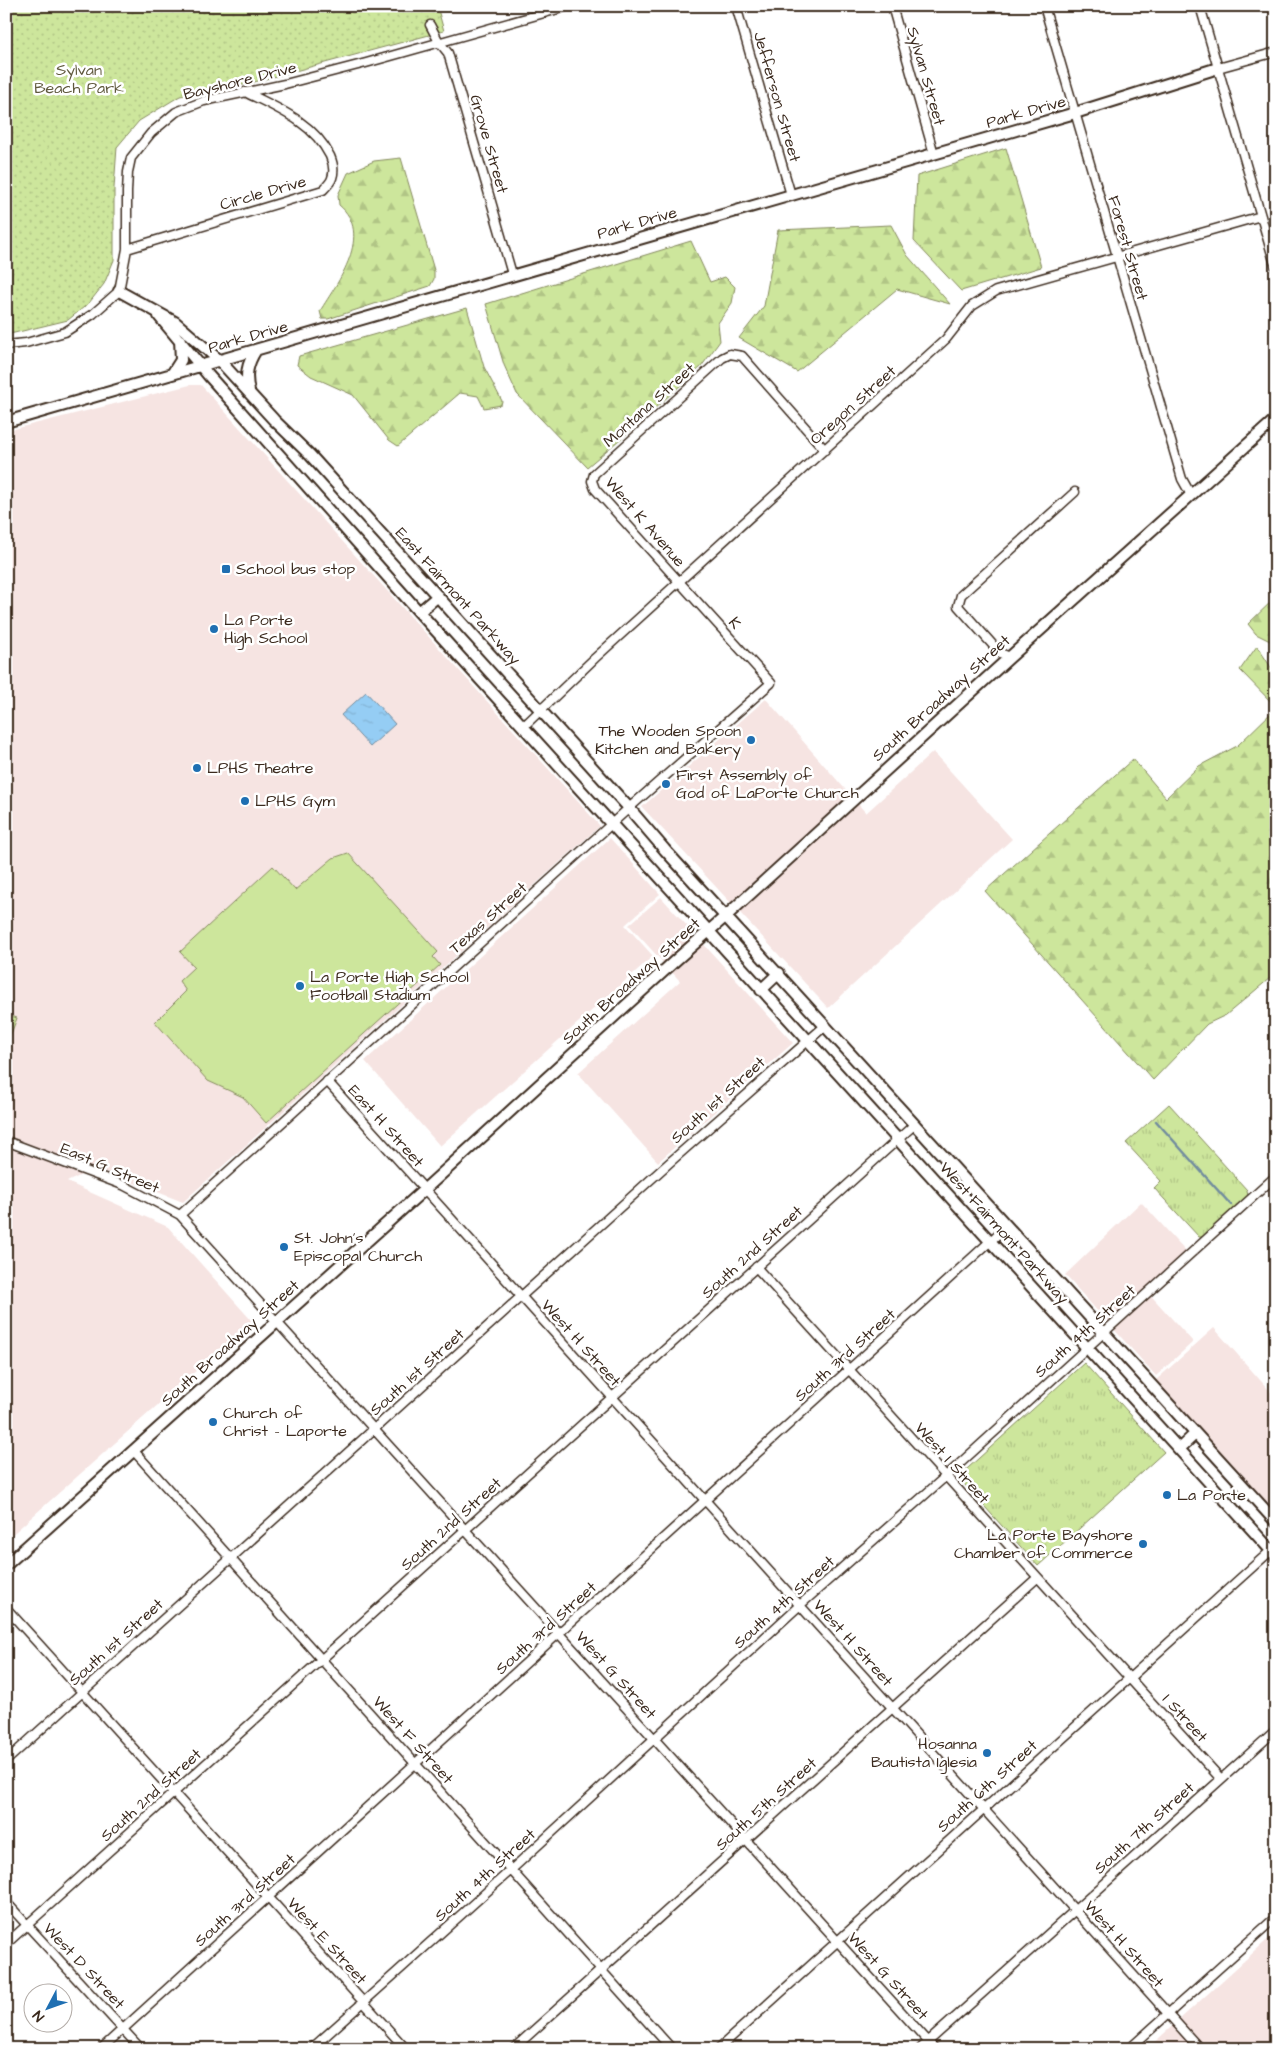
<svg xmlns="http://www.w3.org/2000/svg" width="1282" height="2055" viewBox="0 0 1282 2055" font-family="'Architects Daughter',sans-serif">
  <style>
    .built { fill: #f6e4e2 }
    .grass { fill: url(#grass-tufts); stroke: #84885d }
    .forest { fill: url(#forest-firs); stroke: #84885d }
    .park { fill: url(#park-dots); stroke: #84885d }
    .pitch { fill: #cde69c; stroke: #84885d }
    .water { fill: url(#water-ripples); stroke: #718c9e }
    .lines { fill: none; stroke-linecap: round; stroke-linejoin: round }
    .stream { stroke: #718c9e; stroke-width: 2.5 }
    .street-casing { stroke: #3b2a1e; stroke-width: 11 }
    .secondary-casing { stroke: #3b2a1e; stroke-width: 14 }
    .street { stroke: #fff; stroke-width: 8 }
    .secondary { stroke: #fff; stroke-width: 10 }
    .poi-dot { fill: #1f6fb2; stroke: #fff; stroke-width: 2 }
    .labels { text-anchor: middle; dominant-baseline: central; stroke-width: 5; stroke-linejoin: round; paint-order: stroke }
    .park-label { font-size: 16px; fill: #60593e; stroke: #fff }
    .street-label { font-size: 16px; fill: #3b2a1e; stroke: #fff }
    .poi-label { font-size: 16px; fill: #3b2a1e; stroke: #fff; text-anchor: start }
  </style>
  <defs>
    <pattern id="grass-tufts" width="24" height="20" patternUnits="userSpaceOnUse" patternTransform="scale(1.25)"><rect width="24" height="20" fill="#cde69c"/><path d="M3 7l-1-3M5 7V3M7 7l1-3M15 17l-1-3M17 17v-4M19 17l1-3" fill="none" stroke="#b1c586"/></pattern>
    <pattern id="forest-firs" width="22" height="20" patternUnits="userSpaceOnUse" patternTransform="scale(1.25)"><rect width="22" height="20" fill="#cde69c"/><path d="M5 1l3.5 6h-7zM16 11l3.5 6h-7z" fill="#b1c586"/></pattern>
    <pattern id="park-dots" width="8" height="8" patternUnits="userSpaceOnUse" patternTransform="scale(1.25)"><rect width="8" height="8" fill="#cde69c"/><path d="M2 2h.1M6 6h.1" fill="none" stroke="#b1c586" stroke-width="1.8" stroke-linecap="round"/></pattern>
    <pattern id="water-ripples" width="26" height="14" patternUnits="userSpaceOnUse" patternTransform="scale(1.25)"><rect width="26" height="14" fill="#95cdf4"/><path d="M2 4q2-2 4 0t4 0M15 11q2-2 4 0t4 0" fill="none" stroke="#81b0d1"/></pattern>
  </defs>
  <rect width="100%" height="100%" fill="#fff"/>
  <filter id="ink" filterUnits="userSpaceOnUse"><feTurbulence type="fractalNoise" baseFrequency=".02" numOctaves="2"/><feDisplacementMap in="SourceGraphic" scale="10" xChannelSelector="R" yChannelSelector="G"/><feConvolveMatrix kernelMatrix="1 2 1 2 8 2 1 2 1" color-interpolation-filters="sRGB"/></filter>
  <g filter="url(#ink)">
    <path class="built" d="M190,385h11l399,441 -417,376 -87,-34 -29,14 101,45 84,94 -246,219v-1109z
      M766,699l100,114 67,-61 79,87 -184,169 -186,-201z
      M610,838l50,56 -35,31 28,31 -213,190 -75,-85z
      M661,897l132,146 -135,119 -80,-89 102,-92 -51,-56z
      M1141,1202l46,50 -42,37 48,53 -37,34 -91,-101z
      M1214,1328l62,70v118l-121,-135z
      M1276,1932v117h-129z"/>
    <path class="grass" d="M1169,1104l78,86 1,6 -45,41h-4l-45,-49 7,-7 -35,-38z
      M1084,1363l80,89 -126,114 -80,-89z"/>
    <path class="forest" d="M1006,148l35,119 -80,24 -47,-50 3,-65z
      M401,158l33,112v9l-4,7 -102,33h-6l-2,-8c18,-29 54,-77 19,-106l-1,-10 10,-22 26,-12z
      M891,225l16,30 43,49 -53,-15 -100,83 -58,-34 25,-32 14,-76z
      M691,241l19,41 15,-5 10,10 -3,16 -14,20 2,18 -19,26 -76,68 -38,32 -70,-73 -13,-29 -18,-61z
      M467,308l17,59 18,34 -1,4 -17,3 -6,-12 -18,-3 -62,53 -9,-6 -36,-45 -42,-19 -14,-11 2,-9z
      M1276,597v47l-20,-10 -8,-10z
      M1257,646l19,29v32l-36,-37z
      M1276,708v265l-50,42 -19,9 -54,56 -168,-189 148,-132 33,39 33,-32 38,-20z"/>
    <path class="park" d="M6,6h431l7,25 -201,54 -63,11 -41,25 -22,26 -3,41v72l-10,24 -15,19 -21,17 -62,15z"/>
    <path class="pitch" d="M348,853l90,99 -5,5 7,8 -174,158 -23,-26 -35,-16 -53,-59 31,-31 -7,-10 15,-14 -14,-15 93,-86 22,24 38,-32z
      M6,1014l11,4 -11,29z"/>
    <path class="water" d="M366,692l29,32 -25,23 -29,-32z"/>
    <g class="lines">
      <path class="stream" d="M1156,1121l75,84"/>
      <defs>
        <path id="street" d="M736,6l55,189
          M892,6l42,148
          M1044,6l138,473 9,16
          M1200,6l76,262
          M430,25l9,17 9,11 64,221
          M1218,68l58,-16
          M127,249l196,-59c3,-3 8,-8 9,-12 3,-8 1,-15 -2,-22 -17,-34 -53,-48 -85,-64
          M6,345l20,-2 39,-11 28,-18 26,-23 8,-42v-57l1,-20 3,-14 20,-25 25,-21 28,-11 81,-17 81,-21 203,-57
          M1010,657l-10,-4 -42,-47 3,-11 114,-103
          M524,726l71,-68 351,-319 26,-33 24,-15 265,-75
          M327,1081l873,968
          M6,1141l117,44 57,30 755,834
          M180,1215l449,-407 142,-125 -176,-194 -3,-8 2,-7 128,-116 8,-4 12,2 83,94
          M756,1267l465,512
          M133,1450l539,599
          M6,1608l400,441
          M6,1761l663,-598 157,-138
          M6,1902l135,147
          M6,1944l909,-820
          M101,2049l906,-823
          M311,2049l200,-179 289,-265 145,-128 331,-301
          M513,2049l524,-471
          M718,2049l558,-503
          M920,2049l356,-319
          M1129,2049l147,-132"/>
        <path id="secondary" d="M119,291l56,31 45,39 54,59 36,35 319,353 36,42 611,672
          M159,316l50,60 210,236 857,944
          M172,374l9,-14 -1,-20
          M249,391c-4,-16 -2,-27 7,-41
          M6,422l1069,-309 143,-45
          M419,612l19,-16
          M761,990l18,-17
          M1179,1449l16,-15
          M6,1565l419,-376 252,-230 49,-43 284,-259 266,-238"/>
      </defs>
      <use href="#street" class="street-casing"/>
      <use href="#secondary" class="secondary-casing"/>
      <use href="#street" class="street"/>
      <use href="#secondary" class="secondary"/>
    </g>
  </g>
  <g class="poi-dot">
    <rect x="221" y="564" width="10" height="10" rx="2.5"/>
    <circle cx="214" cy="629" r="5"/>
    <circle cx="751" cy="740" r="5"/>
    <circle cx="197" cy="768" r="5"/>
    <circle cx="666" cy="784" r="5"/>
    <circle cx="245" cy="801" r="5"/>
    <circle cx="300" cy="986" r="5"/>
    <circle cx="284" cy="1247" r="5"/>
    <circle cx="213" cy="1422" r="5"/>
    <circle cx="1167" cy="1495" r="5"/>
    <circle cx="1143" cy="1544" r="5"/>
    <circle cx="987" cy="1753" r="5"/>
  </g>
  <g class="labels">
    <g class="park-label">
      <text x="79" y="70">Sylvan<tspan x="79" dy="18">Beach Park</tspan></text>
    </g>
    <g class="street-label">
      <text transform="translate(926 76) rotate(74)">Sylvan Street</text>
      <text transform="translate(240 81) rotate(-14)">Bayshore Drive</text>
      <text transform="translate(777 97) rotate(74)">Jefferson Street</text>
      <text transform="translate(1026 112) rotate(-16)">Park Drive</text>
      <text transform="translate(489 144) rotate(74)">Grove Street</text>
      <text transform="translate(263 193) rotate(-16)">Circle Drive</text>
      <text transform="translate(637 223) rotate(-16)">Park Drive</text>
      <text transform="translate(1128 248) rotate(74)">Forest Street</text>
      <text transform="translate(248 337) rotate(-16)">Park Drive</text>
      <text transform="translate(649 405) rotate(-42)">Montana Street</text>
      <text transform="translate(853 405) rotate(-42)">Oregon Street</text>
      <text transform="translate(645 522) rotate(49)">West K Avenue</text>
      <text transform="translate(458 596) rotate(48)">East Fairmont Parkway</text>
      <text transform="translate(735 623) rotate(48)">K</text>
      <text transform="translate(941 698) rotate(-42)">South Broadway Street</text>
      <text transform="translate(488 918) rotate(-42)">Texas Street</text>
      <text transform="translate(631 981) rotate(-42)">South Broadway Street</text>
      <text transform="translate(718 1100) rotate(-42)">South 1st Street</text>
      <text transform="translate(386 1126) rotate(48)">East H Street</text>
      <text transform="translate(110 1168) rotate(23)">East G Street</text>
      <text transform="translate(1004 1233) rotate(48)">West Fairmont Parkway</text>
      <text transform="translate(752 1252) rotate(-42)">South 2nd Street</text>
      <text transform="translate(1085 1331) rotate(-42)">South 4th Street</text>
      <text transform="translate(230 1343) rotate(-42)">South Broadway Street</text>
      <text transform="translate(581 1343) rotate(48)">West H Street</text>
      <text transform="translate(845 1355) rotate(-42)">South 3rd Street</text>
      <text transform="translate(417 1372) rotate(-42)">South 1st Street</text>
      <text transform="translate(952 1463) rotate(48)">West I Street</text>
      <text transform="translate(451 1524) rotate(-42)">South 2nd Street</text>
      <text transform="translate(784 1602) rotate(-42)">South 4th Street</text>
      <text transform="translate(546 1628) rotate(-42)">South 3rd Street</text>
      <text transform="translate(116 1642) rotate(-42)">South 1st Street</text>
      <text transform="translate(853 1643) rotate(48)">West H Street</text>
      <text transform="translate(616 1675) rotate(48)">West G Street</text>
      <text transform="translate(1185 1718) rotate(48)">I Street</text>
      <text transform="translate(413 1740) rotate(48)">West F Street</text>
      <text transform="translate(987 1786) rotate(-42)">South 6th Street</text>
      <text transform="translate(151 1795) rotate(-42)">South 2nd Street</text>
      <text transform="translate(766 1804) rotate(-42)">South 5th Street</text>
      <text transform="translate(1144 1828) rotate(-42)">South 7th Street</text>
      <text transform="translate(485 1875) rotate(-42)">South 4th Street</text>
      <text transform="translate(245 1900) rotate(-42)">South 3rd Street</text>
      <text transform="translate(327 1941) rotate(48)">West E Street</text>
      <text transform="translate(1124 1944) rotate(48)">West H Street</text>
      <text transform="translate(84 1966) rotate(47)">West D Street</text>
      <text transform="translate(888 1976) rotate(48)">West G Street</text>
    </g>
    <g class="poi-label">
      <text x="236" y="569">School bus stop</text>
      <text x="224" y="620">La Porte<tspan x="224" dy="18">High School</tspan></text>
      <text x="741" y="731" text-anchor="end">The Wooden Spoon<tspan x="741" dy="18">Kitchen and Bakery</tspan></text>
      <text x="207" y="768">LPHS Theatre</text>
      <text x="676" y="775">First Assembly of<tspan x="676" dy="18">God of LaPorte Church</tspan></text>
      <text x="255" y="801">LPHS Gym</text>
      <text x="310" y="977">La Porte High School<tspan x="310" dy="18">Football Stadium</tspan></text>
      <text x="294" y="1238">St. John's<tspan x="294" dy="18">Episcopal Church</tspan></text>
      <text x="223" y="1413">Church of<tspan x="223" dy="18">Christ - Laporte</tspan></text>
      <text x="1177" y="1495">La Porte</text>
      <text x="1133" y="1535" text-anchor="end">La Porte Bayshore<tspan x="1133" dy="18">Chamber of Commerce</tspan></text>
      <text x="977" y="1744" text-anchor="end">Hosanna<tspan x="977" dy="18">Bautista Iglesia</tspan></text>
    </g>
  </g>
  <rect width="1282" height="2055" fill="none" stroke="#fff" stroke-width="25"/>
  <rect x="12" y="12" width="1257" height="2030" fill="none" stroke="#3b2a1e" stroke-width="2" filter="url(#ink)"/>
  <g transform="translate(48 2008) rotate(229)"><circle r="24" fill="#ffffff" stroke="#b1aaa5"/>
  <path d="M0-4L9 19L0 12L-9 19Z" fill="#1f6fb2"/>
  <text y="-8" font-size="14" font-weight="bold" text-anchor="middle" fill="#3b2a1e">N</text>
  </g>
</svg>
